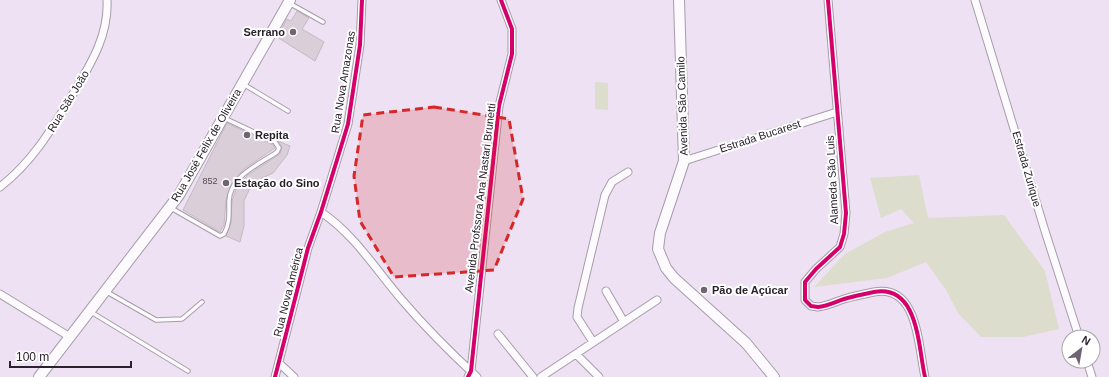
<svg xmlns="http://www.w3.org/2000/svg" width="1109" height="377" viewBox="0 0 1109 377" font-family="Arial,sans-serif">
  <style>
    .green { fill: #dcddcc }
    .building { fill: #daced8; stroke: #c5b9c4 }
    .lines { fill: none; stroke-linecap: round; stroke-linejoin: round }
    .lane-casing { stroke: #a69daa; stroke-width: 5.5 }
    .street-casing { stroke: #a69daa; stroke-width: 9 }
    .secondary-casing { stroke: #a69daa; stroke-width: 12 }
    .lane { stroke: #fcfafd; stroke-width: 3.5 }
    .street { stroke: #fcfafd; stroke-width: 7 }
    .secondary { stroke: #fcfafd; stroke-width: 10 }
    .cycleway-casing { stroke: #fff; stroke-width: 6 }
    .cycleway { stroke: #d6006c; stroke-width: 4 }
    .marked { fill: #d62828; fill-opacity: 0.2; stroke: #d62828; stroke-width: 3; stroke-dasharray: 8 5; stroke-linejoin: round }
    .poi-dot { fill: #6e6472; stroke: #fff; stroke-width: 1.5 }
    .labels { text-anchor: middle; dominant-baseline: central; stroke-width: 4; stroke-linejoin: round; paint-order: stroke }
    .number-label { font-size: 9px; fill: #564d58 }
    .poi-label { font-size: 11px; font-weight: bold; fill: #29212c; stroke: #fff; text-anchor: start }
    .street-label { font-size: 11px; fill: #29212c; stroke: #fff }
  </style>
  <rect width="100%" height="100%" fill="#ede1f3"/>
  <path class="green" d="M595,82l13,1v27l-13,-1z
    M919,175l9,43 76,-3 41,56 14,58 -36,8h-42l-23,-24 -12,-23 -20,-28 -39,16 -73,9 31,-33 40,-22 29,-9 -13,-14 -20,9 -11,-40z"/>
  <path class="building" d="M297,11l12,7 -7,11 22,13 -9,19 -38,-24 10,-18 4,2z
    M227,123l46,22 2,3 -31,21 -12,14 -6,17 -2,25 -4,7 -37,-22z
    M278,141l12,5 -3,9 -14,18 -11,5 -12,10 -6,13v25l-4,16 -14,-6 5,-13 1,-22 5,-15 11,-11 32,-21 2,-7z"/>
  <g class="lines">
    <defs>
      <path id="lane" d="M289,3l34,19
        M243,84l45,27
        M171,208l49,28 4,-2c6,-10 5,-21 5,-33 1,-25 29,-36 48,-49l2,-4 -4,-6 -51,-24
        M107,292l49,28 26,-1 20,-17
        M91,312l97,59"/>
      <path id="street" d="M828,0l18,213 -2,21 -4,13 -24,22 -11,13v18l6,6 7,1c9,-1 17,-5 26,-8 10,-3 20,-5 30,-7 45,-8 44,55 51,85
        M975,0l70,231 34,106
        M684,161l153,-49
        M0,187c31,-24 50,-55 70,-88 18,-31 39,-61 37,-99
        M321,212c34,23 55,58 81,88 23,27 49,53 75,77
        M606,291l18,31
        M0,294l70,43
        M498,334l35,43
        M593,342l-16,-25 1,-9 27,-113 7,-13 16,-10
        M576,354l23,23
        M1087,361l5,16
        M279,363l15,14
        M275,377l33,-129 13,-36 27,-88 12,-79 2,-45
        M468,377l3,-6 28,-265 13,-52v-25l-11,-29
        M541,377l116,-77"/>
      <path id="secondary" d="M679,0l5,161 -24,72 -2,16 8,19 8,10 72,65 28,34
        M39,377l140,-182 111,-195"/>
    </defs>
    <use href="#lane" class="lane-casing"/>
    <use href="#street" class="street-casing"/>
    <use href="#secondary" class="secondary-casing"/>
    <use href="#lane" class="lane"/>
    <use href="#street" class="street"/>
    <use href="#secondary" class="secondary"/>
    <defs>
      <path id="cycleway" d="M828,0l18,213 -2,21 -4,13 -24,22 -11,13v18l6,6 7,1c9,-1 17,-5 26,-8 10,-3 20,-5 30,-7 45,-8 44,55 51,85
        M275,377l33,-129 13,-36 27,-88 12,-79 2,-45
        M468,377l3,-6 28,-265 13,-52v-25l-11,-29"/>
    </defs>
    <use href="#cycleway" class="cycleway-casing"/>
    <use href="#cycleway" class="cycleway"/>
  </g>
  <path class="marked" d="M434,107l75,12 14,80 -29,71 -100,7 -34,-56 -6,-45 9,-61z"/>
  <g class="poi-dot">
    <circle cx="293" cy="32" r="4"/>
    <circle cx="247" cy="135" r="4"/>
    <circle cx="226" cy="183" r="4"/>
    <circle cx="704" cy="290" r="4"/>
  </g>
  <g class="labels">
    <g class="number-label">
      <text x="210" y="181">852</text>
    </g>
    <g class="poi-label">
      <text x="285" y="32" text-anchor="end">Serrano</text>
      <text x="255" y="135">Repita</text>
      <text x="234" y="183">Estação do Sino</text>
      <text x="712" y="290">Pão de Açúcar</text>
    </g>
    <g class="street-label">
      <text transform="translate(343 82) rotate(-81)">Rua Nova Amazonas</text>
      <text transform="translate(68 101) rotate(-59)">Rua São João</text>
      <text transform="translate(682 106) rotate(-92)">Avenida São Camilo</text>
      <text transform="translate(760 136) rotate(-18)">Estrada Bucarest</text>
      <text transform="translate(206 145) rotate(-60)">Rua José Felix de Oliveira</text>
      <text transform="translate(1027 169) rotate(74)">Estrada Zurique</text>
      <text transform="translate(832 180) rotate(-93)">Alameda São Luis</text>
      <text transform="translate(480 198) rotate(-83)">Avenida Profssora Ana Nastari Brunetti</text>
      <text transform="translate(288 292) rotate(-76)">Rua Nova América</text>
    </g>
  </g>
  <g transform="translate(1081 349) rotate(31)"><circle r="19" fill="#ffffff" stroke="#a9a6ab"/>
  <path d="M0-3L7 15L0 10L-7 15Z" fill="#6e6472"/>
  <text y="-6" font-size="11" font-weight="bold" text-anchor="middle" fill="#29212c">N</text>
  </g>
  <path d="M10 361v6h121v-6" fill="none" stroke="#29212c" stroke-width="2"/>
  <text x="16" y="361" font-size="12" fill="#29212c" stroke="#ffffff" stroke-width="3" paint-order="stroke">100 m</text>
</svg>
